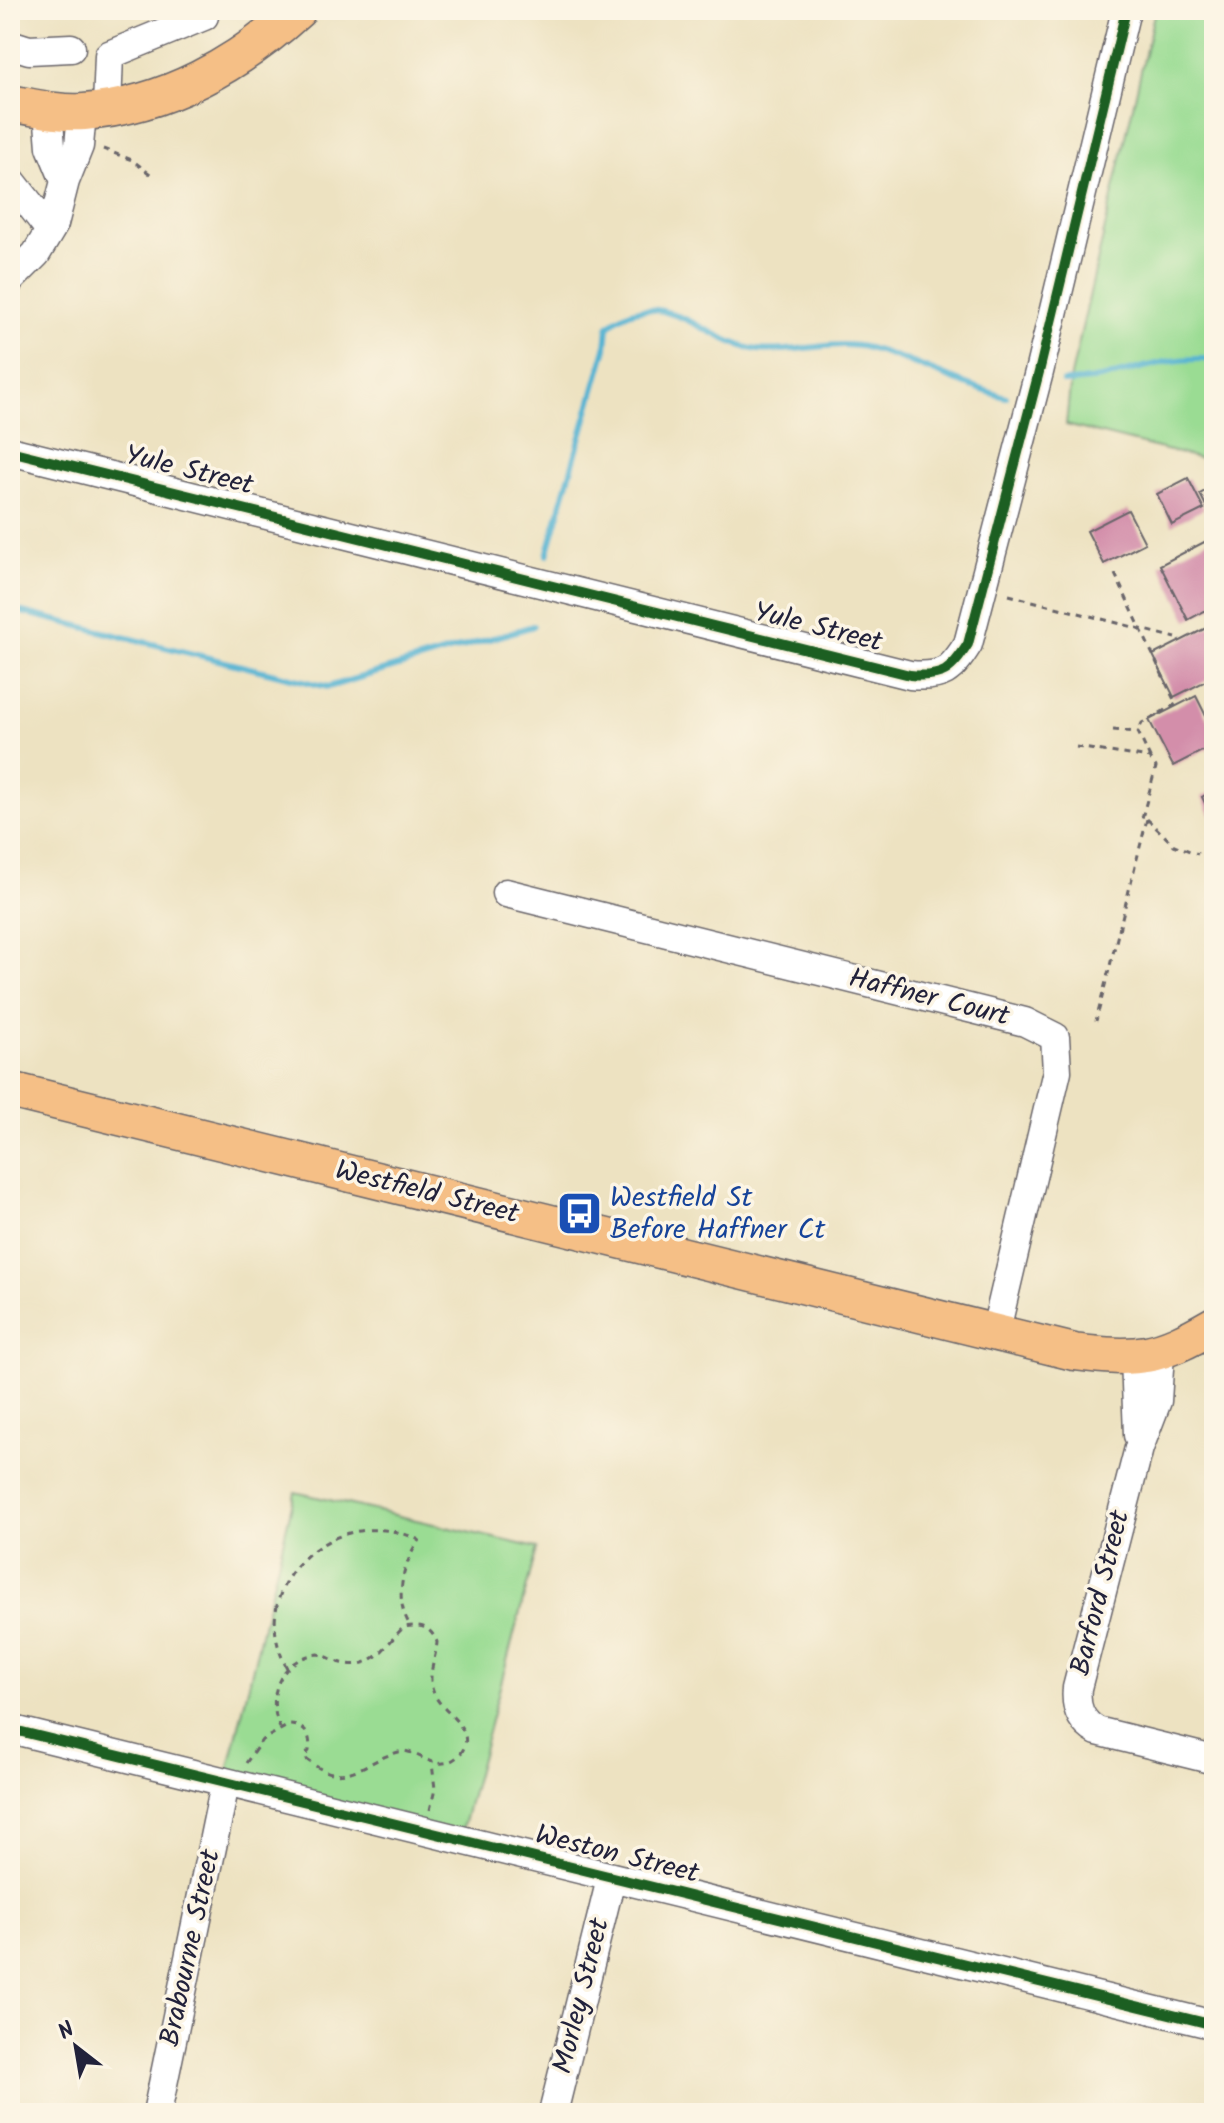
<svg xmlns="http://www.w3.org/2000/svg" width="1224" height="2123" viewBox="0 0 1224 2123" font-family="Kalam,sans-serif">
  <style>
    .green { fill: #9adc93; stroke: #5e7f67; stroke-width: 2 }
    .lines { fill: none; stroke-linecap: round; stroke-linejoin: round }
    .stream { stroke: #54b3d2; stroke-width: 6 }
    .building { fill: #d38eaa }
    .minor-casing { stroke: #69656a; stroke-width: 31 }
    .major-casing { stroke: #69656a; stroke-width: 39 }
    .path { stroke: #69656a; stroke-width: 3; stroke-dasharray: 6 6; stroke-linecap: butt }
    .minor { stroke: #fff; stroke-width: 28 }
    .major { stroke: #f5bf86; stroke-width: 36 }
    .cycleway-casing { stroke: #fcf5e5; stroke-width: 15 }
    .cycleway { stroke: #1b5e20; stroke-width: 10 }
    .labels { text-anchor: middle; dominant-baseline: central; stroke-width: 7; stroke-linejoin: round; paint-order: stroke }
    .street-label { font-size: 28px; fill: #22223b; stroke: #fcf5e5 }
    .transit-label { font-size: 28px; fill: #164399; stroke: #fcf5e5; text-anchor: start }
  </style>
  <rect width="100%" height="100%" fill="#fcf5e5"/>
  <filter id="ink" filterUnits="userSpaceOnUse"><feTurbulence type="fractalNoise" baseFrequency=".0125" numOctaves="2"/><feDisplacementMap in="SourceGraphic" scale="16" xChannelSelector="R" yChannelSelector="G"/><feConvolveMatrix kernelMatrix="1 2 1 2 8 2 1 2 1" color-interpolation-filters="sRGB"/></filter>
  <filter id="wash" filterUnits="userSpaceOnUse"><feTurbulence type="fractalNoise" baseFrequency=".006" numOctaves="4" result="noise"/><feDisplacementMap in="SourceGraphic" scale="32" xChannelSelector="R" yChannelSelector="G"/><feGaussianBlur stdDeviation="1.8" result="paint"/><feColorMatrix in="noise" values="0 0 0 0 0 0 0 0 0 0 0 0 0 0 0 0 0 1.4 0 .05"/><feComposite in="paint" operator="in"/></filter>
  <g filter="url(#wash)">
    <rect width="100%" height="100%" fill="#ede2c1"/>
    <path class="green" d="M1155,10h59v452l-148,-37 5,-49z
      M295,1492l242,56 -78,293 -234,-57z"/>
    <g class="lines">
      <path class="stream" d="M1063,382c56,0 96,-29 151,-22
        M547,555l59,-207 2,-21c49,-48 99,16 150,23 35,4 76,-11 110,-2 47,12 90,37 138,49
        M10,609l318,78 205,-61"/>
    </g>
    <g id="blocks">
      <path class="building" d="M1188,478l16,31 -32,16 -15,-31z
        M1214,486v36l-14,-28z
        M1128,510l17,33 -41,21 -17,-33z
        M1214,537v69l-26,14 -28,-55z
        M1214,624v53l-40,20 -21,-42z
        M1196,696l18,36v13l-41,21 -24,-46z
        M1214,790v32l-12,-25z"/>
    </g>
  </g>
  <g filter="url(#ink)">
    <use href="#blocks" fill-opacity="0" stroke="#69656a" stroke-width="2"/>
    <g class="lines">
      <defs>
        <path id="minor" d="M10,44l19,6 42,-2
          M107,108l2,-53 95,-39
          M48,110l3,37 14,34
          M10,179l40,51
          M10,280l26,-26 18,-30 11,-43 14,-35 3,-33
          M10,451l900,224c33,3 41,-4 58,-31l71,-272 87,-362
          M506,893l519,129 30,15 2,34 -62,263
          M1160,1353l-3,48 -18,47 -62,240c-2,19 3,33 20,43l117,29
          M1135,1358l3,77
          M10,1729l1204,296
          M157,2113l68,-329
          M553,2113l58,-234"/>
        <path id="major" d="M10,103c23,4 50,11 74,9 81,-6 155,-48 214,-102
          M10,1090l1064,262c65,8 83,6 140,-27"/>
      </defs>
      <use href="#minor" class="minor-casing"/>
      <use href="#major" class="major-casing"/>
      <path class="path" d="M103,149l29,11 22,17
        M1115,574l61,130 -34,19 -4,9
        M1009,595l167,43
        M1113,730l25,2 12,26
        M1076,747l74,11 6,9 -14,51 5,1 -51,202
        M1147,819l27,26 24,9
        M287,1668c-46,-85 51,-168 132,-128 -16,25 -26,59 -9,85
        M246,1763l16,-23 27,-15c16,0 23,11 20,26l-5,6c42,38 61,0 100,-6 13,2 22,11 35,12 8,1 16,-3 22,-10 18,-25 -22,-41 -28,-62 -6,-17 3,-32 4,-49 -7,-16 -16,-18 -33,-15 -19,17 -29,44 -62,36 -8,-2 -15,-7 -24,-9 -37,4 -53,41 -38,74
        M430,1810l5,-21 -3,-26"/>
      <use href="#minor" class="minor"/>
      <use href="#major" class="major"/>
      <defs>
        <path id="cycleway" d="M10,451l900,224c33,3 41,-4 58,-31l71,-272 87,-362
          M10,1729l1204,296"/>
      </defs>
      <use href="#cycleway" class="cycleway-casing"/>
      <use href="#cycleway" class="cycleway"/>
    </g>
  </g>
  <defs>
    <symbol id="bus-square" viewBox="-11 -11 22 22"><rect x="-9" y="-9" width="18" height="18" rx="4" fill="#1a4fb4" stroke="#fcf5e5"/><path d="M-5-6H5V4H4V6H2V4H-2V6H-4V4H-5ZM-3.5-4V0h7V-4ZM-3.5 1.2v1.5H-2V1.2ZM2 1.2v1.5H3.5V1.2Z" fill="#fff"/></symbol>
  </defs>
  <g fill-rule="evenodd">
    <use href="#bus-square" x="554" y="1188" width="51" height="51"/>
  </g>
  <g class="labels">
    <g class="street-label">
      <text transform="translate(189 471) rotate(14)">Yule Street</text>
      <text transform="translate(818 628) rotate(14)">Yule Street</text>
      <text transform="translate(929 998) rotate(14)">Haffner Court</text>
      <text transform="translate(427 1193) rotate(14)">Westfield Street</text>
      <text transform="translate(1101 1593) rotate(-76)">Barford Street</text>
      <text transform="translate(617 1855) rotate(14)">Weston Street</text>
      <text transform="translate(191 1948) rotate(-78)">Brabourne Street</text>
      <text transform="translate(582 1996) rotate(-76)">Morley Street</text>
    </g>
    <g class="transit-label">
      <text x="610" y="1198">Westfield St<tspan x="610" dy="32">Before Haffner Ct</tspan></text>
    </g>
  </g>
  <rect width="1224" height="2123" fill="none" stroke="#fcf5e5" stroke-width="40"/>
  <g transform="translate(76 2047) rotate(329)" stroke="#fcf5e5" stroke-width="6" paint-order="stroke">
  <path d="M0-6L14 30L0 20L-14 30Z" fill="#22223b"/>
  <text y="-12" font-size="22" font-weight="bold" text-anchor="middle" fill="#22223b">N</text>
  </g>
</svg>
